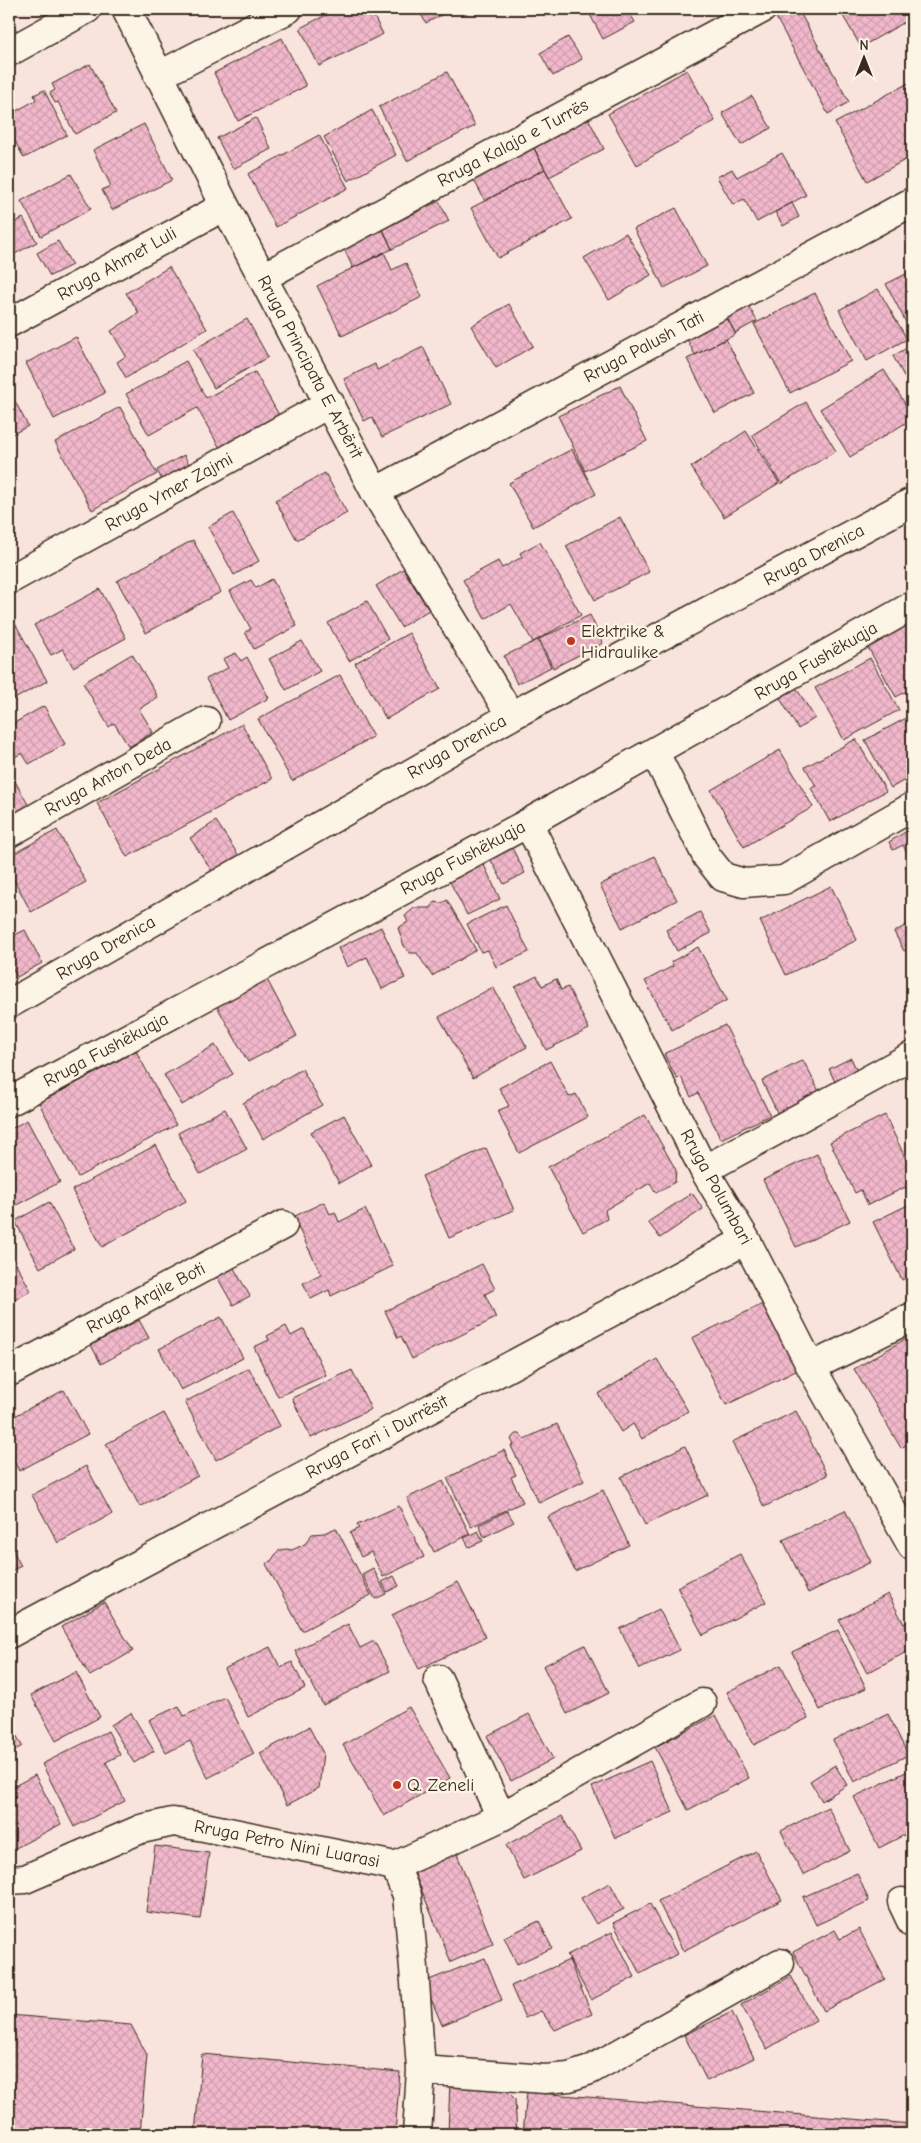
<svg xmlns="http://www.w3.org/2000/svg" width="921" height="2143" viewBox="0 0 921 2143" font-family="'Comic Neue',sans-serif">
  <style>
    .building { fill: url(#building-cross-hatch); stroke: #3b2a1e }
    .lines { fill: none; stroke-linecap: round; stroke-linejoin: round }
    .minor-casing { stroke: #3b2a1e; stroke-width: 31 }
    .minor { stroke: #fcf5e5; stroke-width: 28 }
    .poi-dot { fill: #c8321e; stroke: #fcf5e5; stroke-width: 2 }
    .labels { text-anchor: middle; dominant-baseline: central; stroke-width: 4.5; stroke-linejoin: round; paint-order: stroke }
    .street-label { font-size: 18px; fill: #3b2a1e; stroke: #fcf5e5 }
    .poi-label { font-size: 18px; fill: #3b2a1e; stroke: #fcf5e5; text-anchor: start }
  </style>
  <defs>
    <pattern id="building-cross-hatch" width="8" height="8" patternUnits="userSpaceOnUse" patternTransform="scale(1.25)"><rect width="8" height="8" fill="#f1b8cb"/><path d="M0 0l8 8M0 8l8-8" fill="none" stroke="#d09eae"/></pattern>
  </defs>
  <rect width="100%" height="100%" fill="#f9e3dd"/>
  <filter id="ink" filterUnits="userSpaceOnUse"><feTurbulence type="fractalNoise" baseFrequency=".02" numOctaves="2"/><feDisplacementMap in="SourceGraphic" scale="10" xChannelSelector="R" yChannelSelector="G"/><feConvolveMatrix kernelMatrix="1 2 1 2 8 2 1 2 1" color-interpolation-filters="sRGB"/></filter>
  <g filter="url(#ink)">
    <path class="building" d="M338,9h32l13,25 -64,32 -19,-38z
      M418,9h35l-27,14z
      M587,9h40l8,13 -32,17z
      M775,9h23l51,93 -21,12 -56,-104z
      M839,9h73v9l-51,29z
      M568,37l14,22 -29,17 -13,-23z
      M282,38l24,48 -68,35 -24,-48z
      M90,64l26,49 -41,21 -17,-32 -3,1 -5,-10 5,-3 -3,-6z
      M687,70l28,51 -78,44 -29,-51z
      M447,72l28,54 -68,35 -28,-54z
      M912,81v75l-45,25 -32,-58z
      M44,90l23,45 -43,23 -15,-28v-15l27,-15 -2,-5z
      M752,96l19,32 -30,17 -19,-32z
      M372,110l24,45 -48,26 -24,-44z
      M587,116l17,33 -55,28 -17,-32z
      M256,118l15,31 -38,20 -16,-31z
      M144,124l28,56 -60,30 -10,-20 9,-4 -18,-36z
      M319,135l29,53 -72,39 -28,-53z
      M534,148l11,21 -60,32 -11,-21z
      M782,153l24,42 -49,27 -13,-23 -11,6 -16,-28 15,-8 5,8z
      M545,169l27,50 -74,39 -27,-50z
      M71,174l20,35 -50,27 -20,-35z
      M439,201l10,20 -57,28 -9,-20z
      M792,203l7,14 -16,9 -8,-14z
      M676,208l31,58 -43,22 -30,-59z
      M23,218l14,24 -28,15v-38l3,5z
      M383,230l9,19 -39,19 -9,-19z
      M626,233l25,42 -42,25 -25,-42z
      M58,241l14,24 -22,11 -13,-23z
      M384,252l8,18 14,-7 16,34 -80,39 -25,-50z
      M169,267l38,62 -81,49 -9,-16 9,-6 -15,-25 28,-18 -13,-20z
      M912,271v60l-1,1 -25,-48z
      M878,289l29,50 -40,22 -28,-51z
      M815,293l36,68 -61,32 -36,-69z
      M509,304l24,42 -37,22 -25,-42z
      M748,305l9,16 -22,12 -9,-17z
      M727,318l9,16 -41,21 -8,-16z
      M247,319l21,38 -54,31 -21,-38z
      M76,337l29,56 -51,26 -28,-56z
      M726,339l28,54 -39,20 -28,-54z
      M912,345v46l-19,-35z
      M423,347l28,57 -69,33 -10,-20 -8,4 -20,-42 31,-15 2,6z
      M186,361l20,37 49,-26 25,45 -59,33 -24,-42 -48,27 -23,-41z
      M884,370l28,45v4l-62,38 -30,-48z
      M620,386l27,55 -62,30 -27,-55z
      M9,390l19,36 -19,10z
      M806,402l30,49 -55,33 -29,-49z
      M120,407l37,67 -65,36 -37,-68z
      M746,431l33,52 -55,34 -33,-50z
      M572,449l24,45 -63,33 -24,-44z
      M184,455l10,18 -28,15 -9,-18z
      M325,473l22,40 -50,27 -22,-40z
      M233,513l26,48 -25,14 -26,-48z
      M620,517l29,55 -54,28 -29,-54z
      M193,540l28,52 -75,41 -29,-52z
      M540,542l41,73 -48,27 -22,-38 -26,15 -22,-39 35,-19 4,7 20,-11 -2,-4z
      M403,569l26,41 -28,17 -25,-41z
      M272,579l25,47 -43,23 -9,-17 6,-3 -21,-38 21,-11 5,8z
      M100,589l26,49 -53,29 -10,-18 -12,6 -17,-30z
      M367,601l21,38 -39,22 -21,-38z
      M590,615l13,28 -50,25 -14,-29z
      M912,619v69l-16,9 -30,-53z
      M16,625l31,56 -38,21v-74z
      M409,633l31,56 -54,30 -31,-56z
      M538,640l13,27 -34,17 -13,-28z
      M302,641l18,30 -34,19 -17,-31z
      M236,653l5,8 6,-4 22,41 -41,22 -22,-41 22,-11 -5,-9z
      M132,654l26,43 -19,12 14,23 -24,15 -15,-24 -5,4 -26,-44z
      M870,658l29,52 -55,30 -29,-52z
      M340,675l33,62 -81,44 -34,-62z
      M793,683l22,35 -17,11 -21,-36z
      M44,706l21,38 -36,20 -7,-11 -9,5 -4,-8v-7l6,-3 -6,-14z
      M912,715v61l-21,12 -26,-48z
      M242,724l30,55 -145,78 -30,-54z
      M856,739l30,52 -56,31 -19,-34 5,-2 -11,-19z
      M780,750l33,57 -69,40 -33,-57z
      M12,776l18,32 -21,11v-41z
      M216,821l23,35 -26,17 -23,-35z
      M912,828v50l-7,-13 6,-4 -8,-16 -10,5 -4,-8z
      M57,830l29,52 -55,30 -22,-42v-14z
      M511,846l14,27 -21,11 -18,-33z
      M654,856l23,44 -55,28 -22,-43z
      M483,863l17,36 -33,16 -18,-35z
      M831,886l26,54 -71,35 -26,-54z
      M447,900l29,50 -44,26 -15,-23h-7l-6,-7 -6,-18 10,-6 -3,-6 9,-8h17l3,-6 8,1z
      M506,905l23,47 -33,15 -8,-17 -7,2 -14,-28z
      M700,912l11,21 -34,18 -11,-21z
      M912,922v28l-1,-3 -7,4 -10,-19z
      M381,927l24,51 -23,11 -15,-32 -20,10 -9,-19z
      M25,930l17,33 -25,14 -8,-16v-23z
      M698,947l29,53 -55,30 -27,-49 28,-15 -2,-4z
      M263,972l34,64 -49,26 -35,-63z
      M537,976l5,10 14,-7 5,11 7,-3 21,42 -43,21 -31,-63z
      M493,987l34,60 -54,31 -34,-61z
      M725,1025l45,90 -49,24 -23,-46 -7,4 -10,-20 -4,2 -13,-25z
      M215,1045l18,29 -51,31 -18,-30z
      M136,1051l40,74 -98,52 -39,-74z
      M851,1058l7,15 -22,11 -7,-15z
      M803,1060l17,33 -42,21 -16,-33z
      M550,1061l19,36 7,-3 12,23 -69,36 -22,-42 12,-5 -10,-18z
      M302,1069l20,36 -59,34 -20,-36z
      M225,1109l22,40 -47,25 -22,-41z
      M344,1115l27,50 -32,18 -28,-51z
      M645,1115l31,55 -1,12 -19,11 -6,-10 -45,27 2,9 -24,13 -35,-65z
      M885,1115l27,57v12l-44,21 -7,-15 -6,3 -25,-51z
      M27,1120l33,62 -51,27v-79z
      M912,1125v17l-6,-13z
      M156,1145l30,56 -84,46 -30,-57z
      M912,1146v13l-5,-10z
      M486,1148l28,62 -65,28 -27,-62z
      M817,1154l33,67 -54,26 -33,-67z
      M692,1193l11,16 -43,29 -12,-16z
      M49,1202l25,47 -34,19 -25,-47z
      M324,1202l6,12 5,-2 4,10 26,-13 28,57 -62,30 -2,-6 -18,9 -8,-16 18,-9 -28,-57z
      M912,1203v72l-10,5 -29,-58z
      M9,1251l22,40 -22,12z
      M482,1264l13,25 -10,5 11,24 -84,41 -11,-23 -3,2 -13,-27z
      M232,1265l18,31 -17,9 -17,-30z
      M767,1302l33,67 -74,36 -34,-67z
      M221,1317l22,41 -62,32 -22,-41z
      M139,1320l10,18 -48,26 -10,-19z
      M286,1326l5,10 13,-7 22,46 -48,22 -24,-50 15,-7 -2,-4z
      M912,1335v107l-11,6 -47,-79z
      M657,1359l31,52 -46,28 -9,-15 -12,8 -23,-38z
      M249,1368l31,58 -64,34 -31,-58z
      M352,1370l19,39 -60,29 -19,-40z
      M64,1390l24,44 -69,37 -10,-20v-32z
      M796,1411l31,64 -63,32 -32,-65z
      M164,1413l34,63 -58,31 -34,-63z
      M557,1424l27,57 -45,22 -28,-57 3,-1 -3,-6 4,-5h5l4,5z
      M685,1446l23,49 -63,30 -24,-48z
      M504,1450l12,25 -5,2 12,25 -52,25 -24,-49z
      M86,1466l26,48 -54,29 -26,-48z
      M443,1481l27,53 -36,18 -27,-54z
      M603,1490l26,55 -54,26 -27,-54z
      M399,1506l25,51 -41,20 -12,-25 -10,5 -11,-24 9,-5 -2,-3z
      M845,1510l26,52 -63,31 -25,-53z
      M507,1511l7,11 -30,15 -5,-12z
      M336,1528l35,67 -69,36 -36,-67 5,-3 7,-10 8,-2 6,1 13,-6 7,-10 12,-1z
      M478,1531l5,10 -14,6 -5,-9z
      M9,1543l12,23 -12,6z
      M740,1554l26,48 -63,33 -26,-48z
      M373,1568l13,26 -11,5 -13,-25z
      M394,1576l5,10 -12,6 -5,-10z
      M458,1582l28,55 -67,32 -27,-54z
      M888,1594l16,30 8,-5v30l-45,24 -28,-53z
      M104,1602l29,49 -43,25 -29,-49z
      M659,1609l21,41 -40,19 -20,-40z
      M348,1624l12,24 14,-7 16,30 -67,34 -28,-54z
      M838,1630l28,58 -46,22 -28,-58z
      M585,1645l24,48 -42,21 -24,-48z
      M270,1647l10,20 12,-5 13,26 -57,29 -24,-48z
      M781,1665l27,53 -54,27 -27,-53z
      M76,1672l24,45 -44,24 -25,-46z
      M225,1697l29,57 -46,24 -18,-37 -24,12 -17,-33 30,-14 5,10z
      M409,1707l41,71 -66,38 -41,-71z
      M131,1713l23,38 -20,12 -23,-38z
      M529,1714l24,45 -42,22 -24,-45z
      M888,1714l20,41 -54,27 -21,-42z
      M716,1715l33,63 -61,32 -33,-63z
      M9,1721l13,25 -13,8z
      M309,1727l14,26 -4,35 -32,17 -27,-52z
      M108,1731l12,24 -14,7 19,39 -51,26 -32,-63z
      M650,1761l23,51 -58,26 -23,-51z
      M835,1765l12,20 -25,16 -12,-20z
      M912,1769v62l-33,17 -25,-51z
      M35,1775l26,49 -51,27 -1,-62z
      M828,1807l22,44 -47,24 -22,-44z
      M562,1816l19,35 -57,29 -18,-35z
      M155,1846l54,7 -9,66 -54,-7z
      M455,1849l38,95 -42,18 -39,-95z
      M756,1851l26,49 -99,51 -25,-50z
      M857,1873l12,28 -53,24 -13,-28z
      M610,1883l14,26 -28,15 -15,-26z
      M650,1904l27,50 -37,20 -27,-51z
      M539,1921l13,27 -35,16 -13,-27z
      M859,1929l26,50 -61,32 -31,-59 42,-22 5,9z
      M612,1932l23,45 -44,23 -24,-45z
      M485,1958l17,42 -60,25 -18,-43z
      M569,1960l23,54 -37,16 -14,-19 -16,7 -14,-32z
      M791,1976l25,44 -49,29 -26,-44z
      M732,2012l22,46 -47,23 -23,-46z
      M9,2015l122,10 16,30 -7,79h-131z
      M202,2054l198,18 -5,62h-200z
      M450,2082l49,2 16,15 2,35h-69z
      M527,2092l385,32v10h-389z"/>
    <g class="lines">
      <defs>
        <path id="minor" d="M126,9l99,197 150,286 136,224
          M9,52l78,-43
          M158,76l130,-67
          M263,277l499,-268
          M9,323l216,-117
          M375,492l537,-290
          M9,580l321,-177
          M655,753l52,104 16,20 21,6 40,-3 128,-73
          M528,823l176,347 42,70 65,127 101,179
          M9,833l197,-112
          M9,1004l502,-288 401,-214
          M9,1102l519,-279 384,-217
          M704,1170l208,-114
          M811,1367l101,-50
          M9,1372l274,-147
          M9,1634l737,-394
          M438,1679l63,138
          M395,1866l106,-49 201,-114
          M395,1866l12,29 7,73 7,102 -4,64
          M9,1880l16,-1 116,-50 32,-7 31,5 191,39
          M902,1902l10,21
          M421,2070l124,9 24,-2 21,-7 190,-107"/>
      </defs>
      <use href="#minor" class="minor-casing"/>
      <use href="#minor" class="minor"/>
    </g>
  </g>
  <g class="poi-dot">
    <circle cx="571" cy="641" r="5"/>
    <circle cx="397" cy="1785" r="5"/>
  </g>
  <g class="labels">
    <g class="street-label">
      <text transform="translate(513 143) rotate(-28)">Rruga Kalaja e Turrës</text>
      <text transform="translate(117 264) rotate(-29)">Rruga Ahmet Luli</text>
      <text transform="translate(644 347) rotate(-28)">Rruga Palush Tati</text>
      <text transform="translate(310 367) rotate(62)">Rruga Principata E Arbërit</text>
      <text transform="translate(169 492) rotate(-29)">Rruga Ymer Zajmi</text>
      <text transform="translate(814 555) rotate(-28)">Rruga Drenica</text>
      <text transform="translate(816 661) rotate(-30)">Rruga Fushëkuqja</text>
      <text transform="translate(457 747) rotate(-30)">Rruga Drenica</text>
      <text transform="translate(108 777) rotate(-29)">Rruga Anton Deda</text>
      <text transform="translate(463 858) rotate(-28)">Rruga Fushëkuqja</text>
      <text transform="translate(106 948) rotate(-30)">Rruga Drenica</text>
      <text transform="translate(106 1050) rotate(-28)">Rruga Fushëkuqja</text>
      <text transform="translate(716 1187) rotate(61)">Rruga Polumbari</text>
      <text transform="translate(146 1298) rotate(-28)">Rruga Arqile Boti</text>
      <text transform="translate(377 1437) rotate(-28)">Rruga Fari i Durrësit</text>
      <text transform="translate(287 1844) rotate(11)">Rruga Petro Nini Luarasi</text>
    </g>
    <g class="poi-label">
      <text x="581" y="631">Elektrike &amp;<tspan x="581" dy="21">Hidraulike</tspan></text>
      <text x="407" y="1785">Q. Zeneli</text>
    </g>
  </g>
  <rect width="921" height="2143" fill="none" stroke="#fcf5e5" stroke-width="30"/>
  <rect x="15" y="15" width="891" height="2113" fill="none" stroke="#3b2a1e" stroke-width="2" filter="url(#ink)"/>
  <g transform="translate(864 58)" stroke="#fcf5e5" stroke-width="4" paint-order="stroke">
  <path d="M0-4L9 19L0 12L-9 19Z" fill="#3b2a1e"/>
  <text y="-8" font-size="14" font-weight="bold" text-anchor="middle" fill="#3b2a1e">N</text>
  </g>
</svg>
